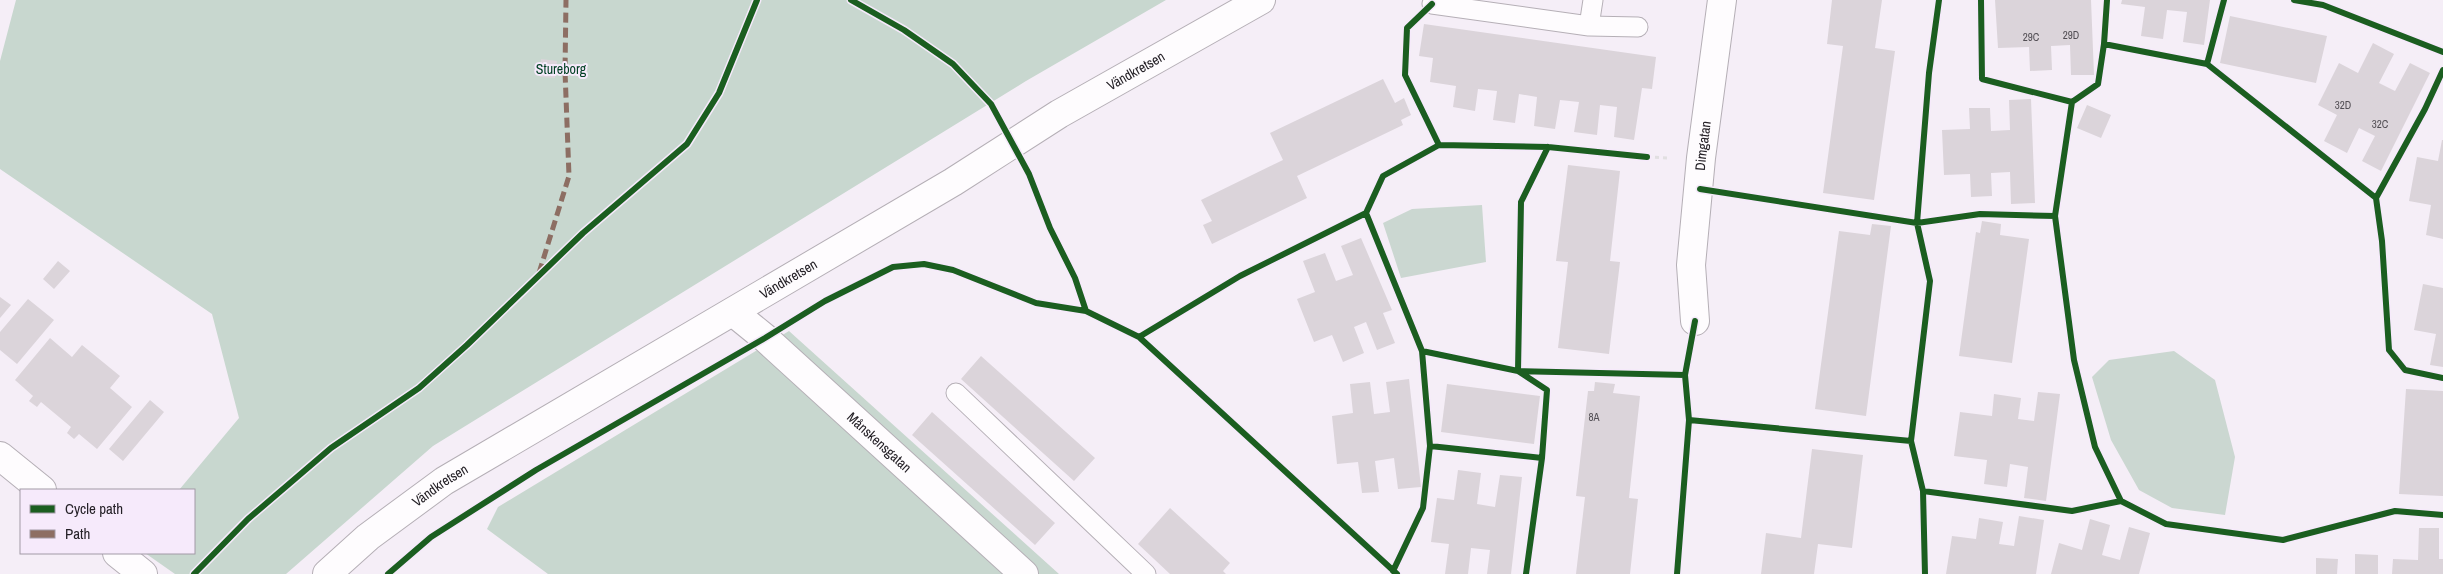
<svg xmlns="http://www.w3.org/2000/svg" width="2443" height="574" viewBox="0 0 2443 574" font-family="'Archivo Narrow',sans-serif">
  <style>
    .green { fill: #cbd7d1 }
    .forest { fill: #c8d7cf }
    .building { fill: #dbd4da }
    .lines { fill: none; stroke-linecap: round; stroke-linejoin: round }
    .service-casing { stroke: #b5afb6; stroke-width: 21 }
    .minor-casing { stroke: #b5afb6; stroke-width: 30 }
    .path { stroke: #e1dfe1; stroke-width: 3; stroke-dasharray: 4 4; stroke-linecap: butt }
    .service { stroke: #fefcfe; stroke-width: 19 }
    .minor { stroke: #fefcfe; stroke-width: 28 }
    .quiet { stroke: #8d6e63; stroke-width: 5; stroke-dasharray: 10 5; stroke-linecap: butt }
    .cycleway-casing { stroke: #f6eafb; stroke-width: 9 }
    .cycleway { stroke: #1b5e20; stroke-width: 6 }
    .labels { text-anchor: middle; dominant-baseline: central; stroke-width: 4; stroke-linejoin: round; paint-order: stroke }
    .number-label { font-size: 11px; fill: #524e54 }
    .park-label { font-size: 14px; fill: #024024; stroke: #f6eafb }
    .street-label { font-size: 14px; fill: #252127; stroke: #f6eafb }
  </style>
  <rect width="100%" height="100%" fill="#f5eef7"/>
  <path class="green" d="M1482,205l4,57 -85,16 -18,-55 29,-14z
    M2174,351l41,29 20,77 -10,58 -53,-7 -33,-18 -28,-50 -19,-63 17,-17z"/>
  <path class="forest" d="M16,0h1150l-140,81 -593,365 -147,128h-111l-30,-21h49v-63h-15l60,-72 -27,-104 -212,-145v-108z
    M789,331l270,243h-511l-61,-45 11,-22z"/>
  <path class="building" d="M1832,0h50l-7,48 20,3 -21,149 -51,-7 20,-147 -16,-2z
    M1995,0h96l3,75h-23l-1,-30 -19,1 1,24 -22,1 -1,-24 -31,1z
    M2122,0h88l-6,45 -21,-3 4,-30 -20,-2 -4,29 -22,-3 4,-29 -24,-3z
    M2230,16l97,20 -11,47 -96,-20z
    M1424,24l232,33 -4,32 -10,-1 -8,52 -20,-3 3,-30 -17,-2 -3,30 -23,-3 5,-30 -19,-2 -5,29 -21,-3 3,-29 -18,-3 -4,29 -22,-3 4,-29 -19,-2 -3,22 -22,-4 3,-21 -26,-4 3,-24 -14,-2z
    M2373,43l21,11 -15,29 16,8 15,-28 20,10 -49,98 -19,-10 13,-25 -16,-8 -12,25 -23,-12 13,-26 -19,-10 21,-42 19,10z
    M541,59l16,2 -2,17 -15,-1z
    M1383,79l12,24 9,-5 7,17 -10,5 2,5 -106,51 10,22 -95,46 -9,-19 9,-4 -11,-21 82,-40 -13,-27z
    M2031,99l4,104 -24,1 -1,-32 -19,1 1,23 -21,1 -1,-23 -26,1 -2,-45 28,-1 -1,-21h21l1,23 19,-1 -1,-30z
    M2087,105l24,10 -10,23 -24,-10z
    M2442,140h1v99l-17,-4 5,-30 -22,-4 8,-44 21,4z
    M1568,165l52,6 -10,90 10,1 -11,92 -51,-6 10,-86 -12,-1z
    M1982,221l19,3 -1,11 29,4 -17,124 -53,-7 17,-124 4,1z
    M1872,224l19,2 -25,190 -51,-7 24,-178 31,4z
    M1361,238l31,72 -9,3 12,30 -18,7 -11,-28 -12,5 10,26 -21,9 -11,-27 -18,7 -17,-43 18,-7 -12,-31 22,-8 11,28 17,-6 -12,-29z
    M58,261l12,10 -16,18 -11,-10z
    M2423,284l20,4v79l-13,-2 6,-31 -22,-4z
    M0,297l11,8 -11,13z
    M28,299l26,21 -37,44 -17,-14v-18z
    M50,338l22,19 10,-12 38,31 -10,12 22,19 -35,42 -18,-15 -5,5 -7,-6 4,-6 -30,-25 -4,5 -8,-6 4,-5 -18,-16z
    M981,356l114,102 -21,23 -113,-102z
    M1409,379l12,108 -23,2 -4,-31 -19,3 4,31 -17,1 -4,-31 -21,2 -5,-48 21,-3 -3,-29 20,-2 4,32 16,-2 -4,-30z
    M1595,382l20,2 -2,9 27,3 -11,102 9,1 -8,75h-54l9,-77 -9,-1 12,-105h6z
    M1447,384l93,12 -6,48 -93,-12z
    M2406,389l37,2v105l-44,-2z
    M2038,392l22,2 -14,107 -22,-3 4,-31 -18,-3 -3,23 -23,-3 3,-24 -33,-4 6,-44 32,4 2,-22 27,4 -3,21 16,2z
    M150,400l14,12 -41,49 -14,-12z
    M932,412l123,111 -20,22 -123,-110z
    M1812,449l51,6 -11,93 -34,-4 -4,30h-53l5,-41 35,5z
    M1458,470l23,3 -4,31 18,3 5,-32 22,2 -11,97h-24l3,-24 -19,-2 -3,26h-23l4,-30 -18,-2 6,-44 17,2z
    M1170,508l60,55 -7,8 3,3h-56l-32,-30z
    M2019,516l25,4 -8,54h-90l6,-38 24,3 3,-21 24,4 -4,22 15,2z
    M2090,519l20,6 -8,30 18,5 9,-33 21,6 -11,41h-88l8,-31 23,7z
    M2419,528h20v31h4v15h-51l1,-15 25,1z
    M2355,554l23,1v19h-23z
    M2316,558l22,1 -1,15h-21z"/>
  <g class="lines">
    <defs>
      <path id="service" d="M1432,4l157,22 49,1
        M1589,26l4,-26
        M956,393l190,181"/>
      <g id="minor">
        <path id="s1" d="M733,312l32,26 259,236"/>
        <path id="s2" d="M1695,321l-4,-56 10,-107 21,-158"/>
        <path d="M0,456l42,34"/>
        <path d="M117,553l26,21"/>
        <path id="s3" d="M327,574l41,-37 76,-56 509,-299 106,-68 202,-114"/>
      </g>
    </defs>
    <use href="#service" class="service-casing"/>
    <use href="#minor" class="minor-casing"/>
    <path class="path" d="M1647,157l22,1"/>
    <use href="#service" class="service"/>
    <use href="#minor" class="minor"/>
    <path class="quiet" d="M539,273l30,-97 -4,-105 1,-71"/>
    <defs>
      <path id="cycleway" d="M851,0l53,30 49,34 38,40 38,70 21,54 25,50 11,33
        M1981,0l1,79 90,23
        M2294,0l29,5 120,47
        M2104,44l103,20 169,134 6,43 7,109 16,20 38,8
        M2207,64l17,-64
        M1439,145l109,2 99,10
        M1700,189l217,34 63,-9 75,2 19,144 21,87 26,54 45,23 117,16 112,-29 48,4
        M2376,198l49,-89 18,-39
        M1366,213l56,138 96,20 167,4 10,-54
        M2055,216l17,-114 26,-18 6,-40 3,-44
        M1139,337l101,-61 126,-63 17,-37 56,-31 -34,-70 2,-47 25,-24
        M1689,420l222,21
        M1430,446l112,12
        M1923,491l149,20 49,-10
        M1393,571l30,-63 7,-62 -8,-95
        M194,574l54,-55 83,-71 88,-60 48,-43 116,-112 104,-89 32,-51 38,-93
        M388,574l43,-37 105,-67 229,-132 60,-37 68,-34 31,-3 29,6 83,33 50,8 53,26 258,237
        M1526,574l16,-116 5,-68 -29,-19 3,-169 27,-55
        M1677,574l12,-154 -4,-45
        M1925,574l-2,-83 -12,-50 19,-160 -13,-58 12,-150 10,-73"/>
    </defs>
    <use href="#cycleway" class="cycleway-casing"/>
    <use href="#cycleway" class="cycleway"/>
  </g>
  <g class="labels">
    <g class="number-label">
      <text x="2071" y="35">29D</text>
      <text x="2031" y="37">29C</text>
      <text x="2343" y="105">32D</text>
      <text x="2380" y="124">32C</text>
      <text x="1594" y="417">8A</text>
    </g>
    <g class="park-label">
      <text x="561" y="69">Stureborg</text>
    </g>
    <g class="street-label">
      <text stroke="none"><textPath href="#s3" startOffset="954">Vändkretsen</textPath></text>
      <text stroke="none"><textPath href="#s2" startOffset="176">Dimgatan</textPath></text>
      <text stroke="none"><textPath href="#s3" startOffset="549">Vändkretsen</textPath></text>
      <text stroke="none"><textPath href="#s1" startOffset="196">Månskensgatan</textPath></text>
      <text stroke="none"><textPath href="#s3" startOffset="144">Vändkretsen</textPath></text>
    </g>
  </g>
  <rect x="20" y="489" width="175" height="65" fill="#f6eafb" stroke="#a29aa6"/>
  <rect x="30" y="505" width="25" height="8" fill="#1b5e20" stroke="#a29aa6"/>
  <text x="65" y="514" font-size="15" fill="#252127">Cycle path</text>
  <rect x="30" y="530" width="25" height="8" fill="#8d6e63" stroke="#a29aa6"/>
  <text x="65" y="539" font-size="15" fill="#252127">Path</text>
</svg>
